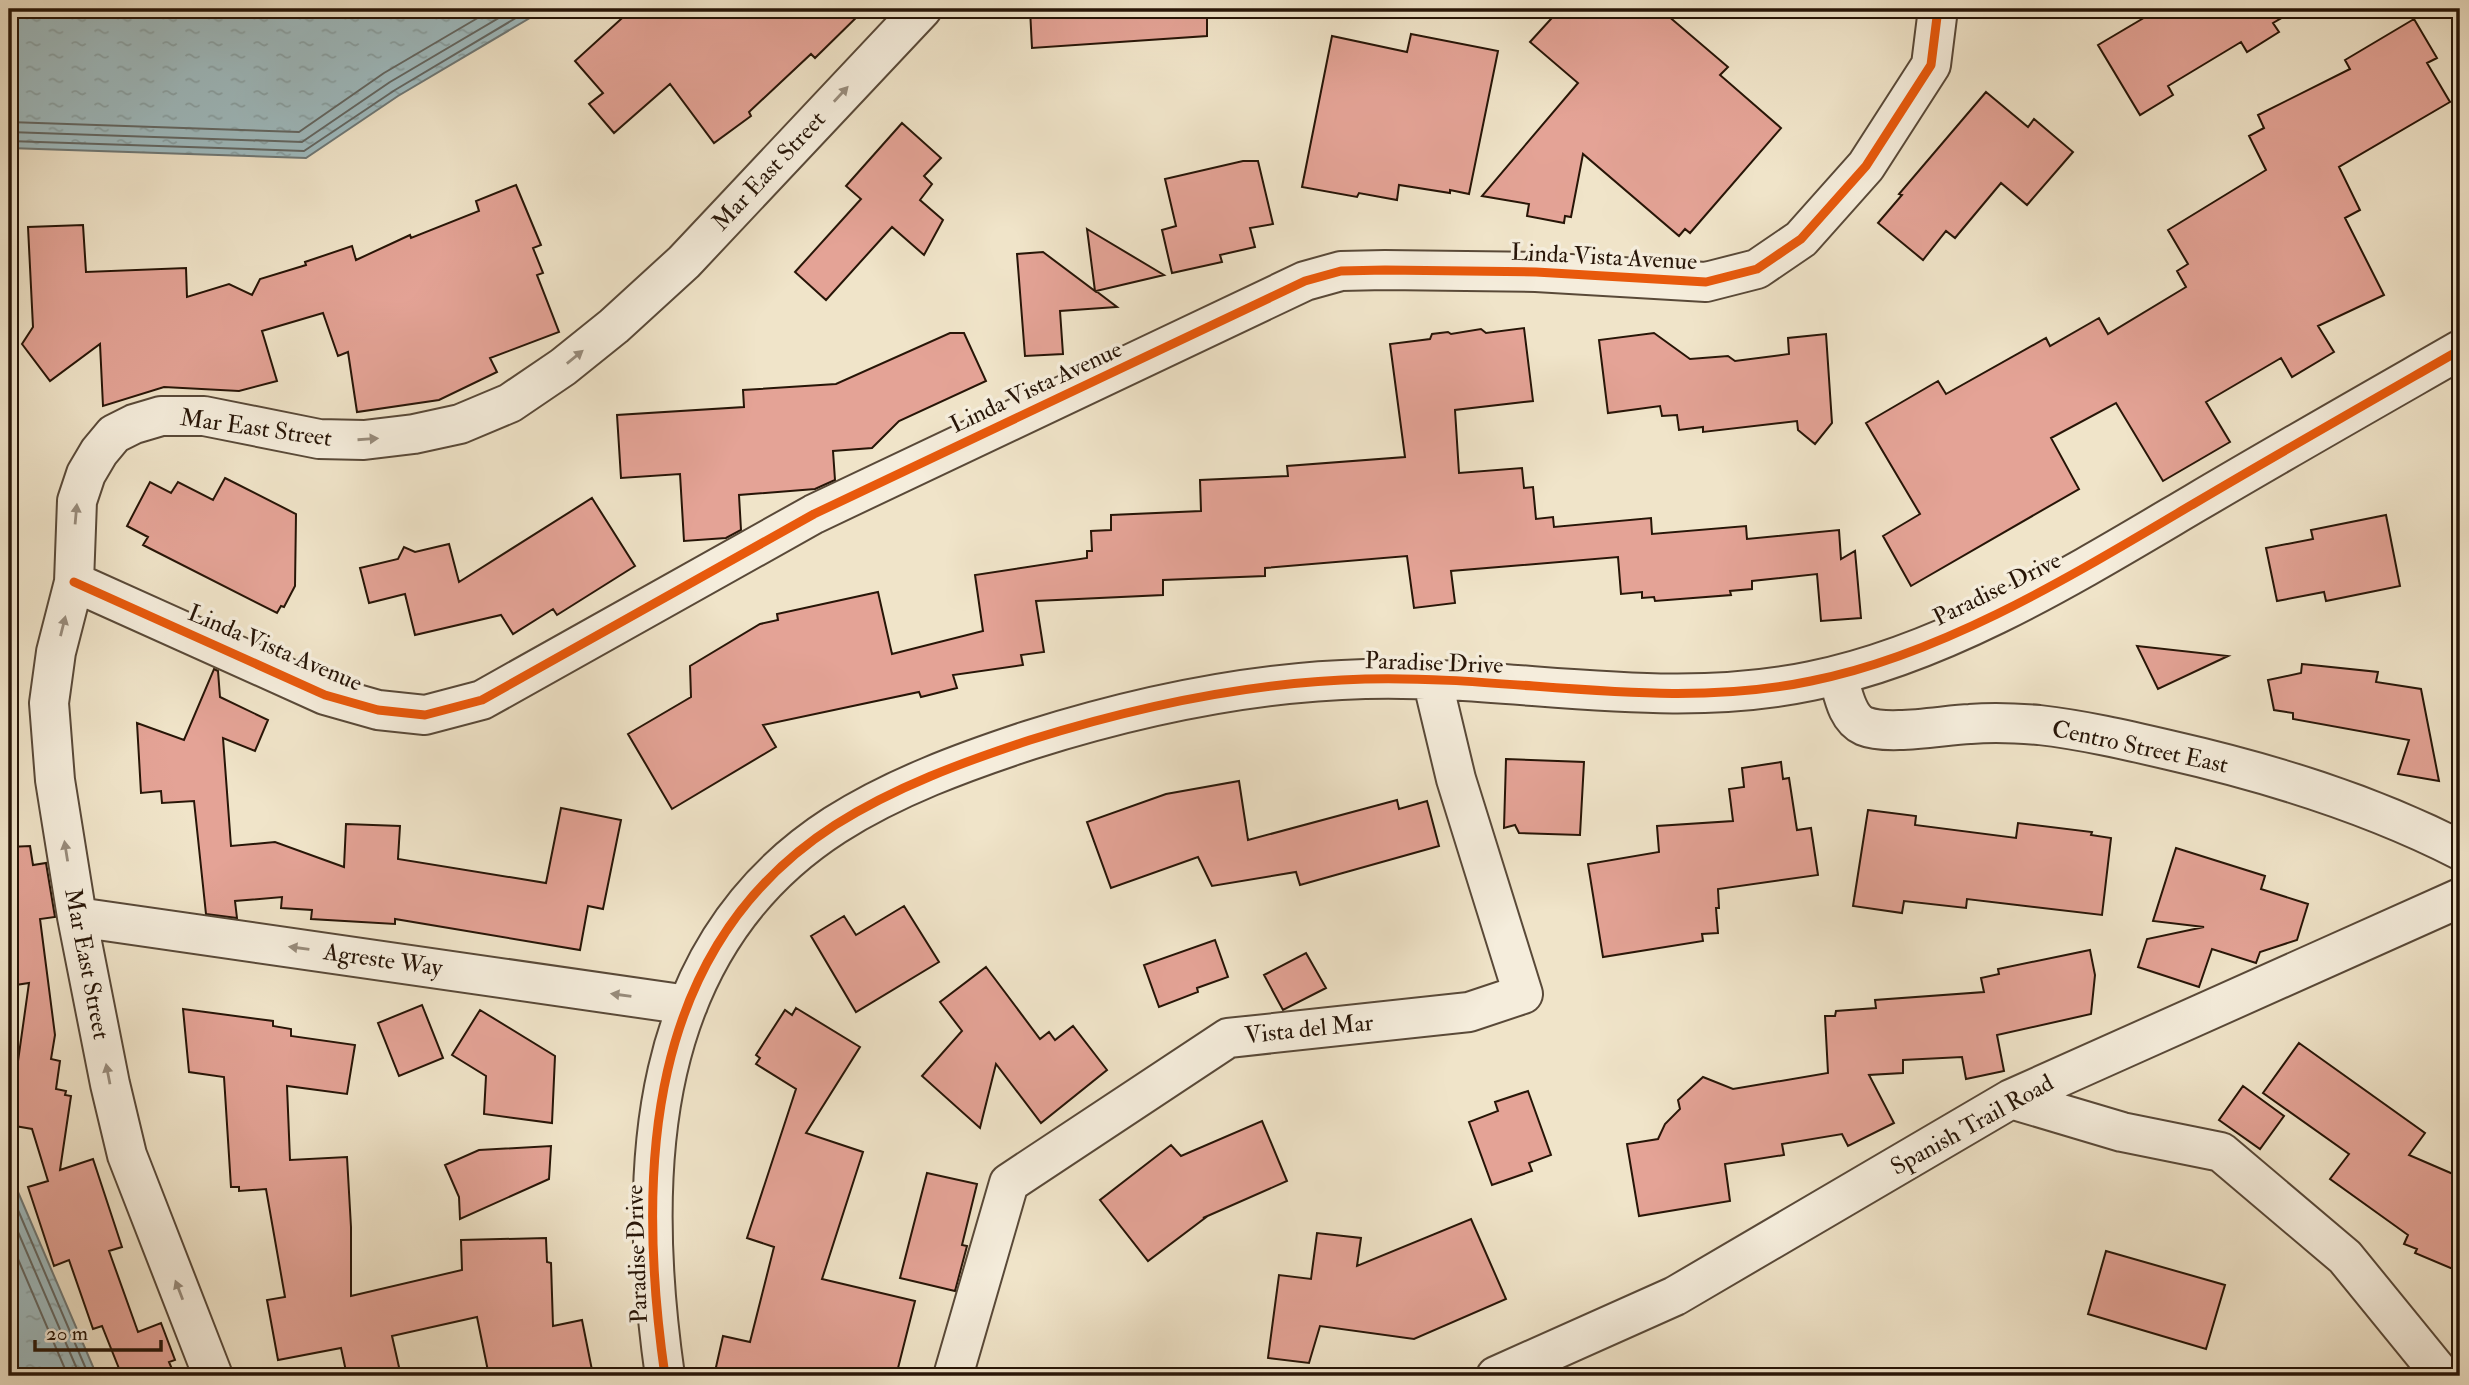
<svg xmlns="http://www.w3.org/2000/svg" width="2469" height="1385" viewBox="0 0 2469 1385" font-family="'IM FELL Double Pica',serif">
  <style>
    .water { fill: url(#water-ripples); stroke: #6f7977; stroke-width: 2 }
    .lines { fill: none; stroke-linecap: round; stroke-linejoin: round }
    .shore { stroke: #636864; stroke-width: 2 }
    .building { fill: #e4a396; stroke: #271507; stroke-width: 2 }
    .minor-casing { stroke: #594938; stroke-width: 42 }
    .minor { stroke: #f5eddc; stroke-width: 38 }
    .cycleway-casing { stroke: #f5eddc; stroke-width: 13 }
    .cycleway { stroke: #e8590c; stroke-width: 9 }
    .oneway { fill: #988c7c }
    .labels { text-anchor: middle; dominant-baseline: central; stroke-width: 7; stroke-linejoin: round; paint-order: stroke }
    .street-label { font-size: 24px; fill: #271507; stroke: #f5eddc }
  </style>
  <defs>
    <pattern id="water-ripples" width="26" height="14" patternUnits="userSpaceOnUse" patternTransform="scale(1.75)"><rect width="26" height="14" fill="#9fbcc1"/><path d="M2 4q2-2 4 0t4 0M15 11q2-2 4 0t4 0" fill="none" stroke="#89a1a4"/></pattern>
  </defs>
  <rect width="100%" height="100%" fill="#f0e4c9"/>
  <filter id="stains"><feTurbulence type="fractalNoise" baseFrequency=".00286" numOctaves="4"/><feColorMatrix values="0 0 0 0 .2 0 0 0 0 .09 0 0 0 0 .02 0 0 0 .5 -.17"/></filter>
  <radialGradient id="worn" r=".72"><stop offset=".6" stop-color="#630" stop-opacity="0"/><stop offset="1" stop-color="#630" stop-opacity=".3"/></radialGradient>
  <path class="water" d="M9,9h536l-147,87 -92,62 -297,-10z
    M9,1171l88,205h-88z"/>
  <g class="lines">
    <path class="shore" d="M9,122l290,10 85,-59 109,-64
      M9,132l293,10 88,-60 124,-73
      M9,141l295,10 91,-61 136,-81
      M9,1189l80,187
      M9,1211l71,165
      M9,1238l59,138"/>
  </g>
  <path class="building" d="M632,9h233l-50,49 -4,-4 -62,58 2,4 -37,27 -44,-59 -56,49 -25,-29 14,-11 -28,-32z
    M1030,9h177v27l-175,12z
    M1560,9h100l68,58 -8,8 61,53 -91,105 -5,-4 -6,7 -96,-82 -12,63 -6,-1 -1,7 -37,-7 2,-12 -47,-8 96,-113 -48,-41z
    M2159,9h138l-24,14 6,9 -32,20 -6,-10 -73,44 5,9 -33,20 -42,-70z
    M2414,19l23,39 -10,5 23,39 -111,65 21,43 -15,8 39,77 -66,31 16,26 -42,25 -11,-19 -75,44 24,40 -67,39 -47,-78 -65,35 28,51 -168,97 -28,-50 37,-22 -54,-91 72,-42 8,13 100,-56 4,8 49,-28 9,16 78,-47 -9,-16 11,-7 -20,-34 98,-60 -17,-34 15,-8 -6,-13 92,-46 -5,-9z
    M1411,34l87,17 -29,143 -19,-4v3l-51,-8 -2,15 -38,-7 -2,4 -55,-10 30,-151 75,16z
    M1986,92l42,35 6,-8 39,33 -46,53 -26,-22 -46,55 -9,-7 -23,29 -45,-37 24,-28 -3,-1z
    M902,123l39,35 -17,18 8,8 -12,16 23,20 -19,35 -32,-28 -66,73 -31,-28 66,-73 -15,-13z
    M1243,161h15l15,63 -23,4 5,19 -35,8 2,7 -50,11 -10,-43 14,-4 -11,-47z
    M516,185l25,60 -8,3 10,25 -6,2 22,57 -69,26 7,14 -58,28 -82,12 -9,-60 -10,4 -15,-43 -61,18 15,50 -38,10 -75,-4 -61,19 -3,-62 -50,37 -28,-37 11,-17 -5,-100 55,-2 3,47 100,-4 1,29 42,-13 23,11 8,-16 46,-14 -1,-3 47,-16 4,14 54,-25 1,3 68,-27 -3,-10z
    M1087,229l77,46 -68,16 21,16 -57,4 3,43 -38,2 -8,-102 26,-2 52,39z
    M1524,328l9,73 -78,9 4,63 63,-5 2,20 9,-1 3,32 17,-2 1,10 97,-9 1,16 94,-8 1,13 92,-9 2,29 14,-8 6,67 -40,3 -4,-47 -65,7v8l-22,2 1,4 -76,6 -1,-4 -12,1v-6l-21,2 -3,-37 -167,14 4,32 -41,5 -7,-52 -142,12v8l-102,4v15l-127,6 8,51 -23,3 2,10 -70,10 4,13 -36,9 -2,-5 -156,33 13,22 -104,62 -44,-75 63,-37 -1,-31 70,-42 18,-4 -1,-6 101,-22 14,62 91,-23 -8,-56 112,-17v-7h5l-1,-20 20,-1v-15l90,-4 -1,-31 88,-4 -1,-10 118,-9 -15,-113 40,-5 2,-5 16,-2 3,2 30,-5 5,4z
    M950,333h14l22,48 -87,40 -27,27 -39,3 2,29 -20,9 -76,6 2,35 -15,8 -42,3 -4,-67 -59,4 -4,-63 127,-8 -1,-17 93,-6z
    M1654,333l36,26 38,-3 7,5 54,-7 -1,-16 38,-4 6,89 -17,21 -17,-14 -1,-9 -94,11v-5l-24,3 -2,-15 -15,1 -2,-10 -52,7 -9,-73z
    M225,478l71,36 -1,72 -11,21 -3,-1 -4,7 -134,-68 5,-8 -21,-11 23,-44 21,11 7,-11 35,18z
    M592,498l43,68 -78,49 -4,-6 -40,25 -12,-19 -86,20 -10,-41 -36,9 -9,-35 38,-9 6,-12 11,5 34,-8 10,38z
    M2386,515l14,71 -74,15 -2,-9 -47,9 -11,-53 47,-9 -2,-9z
    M2137,646l91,10 -70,33z
    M2302,664l76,8 -2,10 45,7 18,92 -41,-7 11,-34 -116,-21v-6l-19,-3 -6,-30 33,-7z
    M214,669l4,2 2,26 48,23 -13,31 -32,-13 8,108 44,-4 69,25 2,-43 54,2 -2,33 148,24 15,-75 60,12 -18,89 -15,-3 -8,44 -185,-31v5l-84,-5 1,-9 -31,-2 1,-11 -47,4 2,17 -31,-4 -12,-113 -32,2 -1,-12 -20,2 -4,-70 47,17z
    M1506,759l78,3 -4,73 -61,-2 -4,-8 -11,3z
    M1781,762l2,17 6,-1 8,52 14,-2 7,47 -100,14 1,19h-3l2,25 -16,1 1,7 -100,16 -15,-93 71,-12 -2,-26 76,-5 -4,-32 15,-2 -2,-19z
    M1239,781l9,59 149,-40 2,9 28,-8 12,45 -139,39 -4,-13 -84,14 -14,-29 -87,31 -24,-66 79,-28z
    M1868,810l48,6 -1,9 101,13 2,-15 74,9 -1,3 20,3 -9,77 -135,-16 -1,9 -62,-7 -2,12 -49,-7z
    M30,846l3,19 13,-2 9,54 -15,2 15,116 -4,24 9,2 -4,28 10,2 -1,4 6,1 -11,74 33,-11 29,88 -13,4 29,81 23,-9 14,37 -6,2 6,14h-53l-20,-50 -9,3 -24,-69 -15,6 -26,-79 20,-6 -16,-52 -23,-4 20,-142 -20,3v-139z
    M2176,848l89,28 -4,13 47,15 -11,36 -37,12 -4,11 -44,-14 -13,38 -61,-20 9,-28 57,-12 -51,-6z
    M904,906l35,56 -83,50 -45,-76 33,-20 12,19z
    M1215,940l13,37 -31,11 1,4 -39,15 -15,-42z
    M2090,950l5,25 -4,39 -94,21 7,36 -38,8 -4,-22 -59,3v13l-34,2 25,48 -46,23 -6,-12 -60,10 2,11 -59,9 5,37 -91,15 -12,-72 31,-5 7,-15 15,-15 -2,-9 25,-23 30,12 95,-16 -3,-57h10l1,-5 40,-3 -1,-8 109,-8 -3,-14 18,-4 -1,-5z
    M1306,953l20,35 -43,22 -19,-35z
    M986,967l54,72 9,-7 6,8 18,-14 34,44 -66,53 -45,-59 -16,64 -58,-52 40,-45 -22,-29z
    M422,1005l21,53 -44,18 -21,-53z
    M796,1008l64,39 -54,86 57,19 -41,127 93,22 -19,75h-182l9,-40 27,6 24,-95 -27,-9 49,-149 -40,-25 4,-6 -4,-3 29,-45 7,5z
    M183,1009l90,12v5l18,3v7l64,9 -8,49 -60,-8 3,74 57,-3 4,70v69l111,-26 -1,-30 85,-2 1,24 4,1 2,63 29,-6 10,50 -25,6h-78l-12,-59 -85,19 9,40h-54l-6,-28 -63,12 -11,-60 18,-3 -19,-108 -27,2v-4h-8l-7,-110 -35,-5z
    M480,1010l75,46 -3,67 -68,-9 2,-38 -34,-21z
    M2299,1043l126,90 -16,22 51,22v95l-45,-19 2,-4 -13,-5 4,-9 -78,-56 19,-25 -86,-61z
    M2243,1086l41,30 -24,33 -41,-29z
    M1528,1091l23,64 -22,8 3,8 -40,14 -23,-63 29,-11 -3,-9z
    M1262,1121l25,60 -84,37h2l-57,43 -48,-61 71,-55 10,11z
    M551,1146l-2,33 -89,40 -1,-22 -14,-32 34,-15z
    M927,1173l50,11 -15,61 5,1 -12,45 -55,-13z
    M1471,1219l35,80 -92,40 -94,-13 -11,37 -41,-5 11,-83 32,4 6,-46 44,5 -4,28z
    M2106,1251l119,34 -19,64 -118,-35z"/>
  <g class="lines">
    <defs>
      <path id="minor" d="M74,582l251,113 53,15 47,5 57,-15 332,-186 491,-233 36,-10 44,-1 151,2 170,10 51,-13 44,-30 65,-73 65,-101 7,-56
        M1838,676c5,16 8,42 26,50 24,10 79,-1 106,-2 23,-2 46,-1 69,1 44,5 87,15 130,25 101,23 199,53 291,100
        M77,917l611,88
        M2011,1099l111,33 99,20 124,105 97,119
        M213,1376l-86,-221 -17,-71 -33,-167 -22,-137 -6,-77 7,-51 18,-70 3,-81 9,-27 13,-22 15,-18 20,-10 27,-8h43l115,23 45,1 50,-6 46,-10 50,-21 53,-36 51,-41 70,-64 238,-253
        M665,1376c-29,-202 -21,-428 170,-551 60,-38 128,-63 195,-85 108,-34 220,-58 335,-61 149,-4 299,33 446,2 135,-27 267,-109 384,-178 88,-52 176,-102 265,-153
        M953,1376l56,-193 219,-145 241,-26 54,-18 -67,-215 -24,-100
        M1496,1376l179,-80 336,-197 449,-201"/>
    </defs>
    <use href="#minor" class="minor-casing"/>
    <use href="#minor" class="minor"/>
    <defs>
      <path id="cycleway" d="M74,582l251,113 53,15 47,5 57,-15 332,-186 491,-233 36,-10 44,-1 151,2 170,10 51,-13 44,-30 65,-73 65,-101 7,-56
        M665,1376c-29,-202 -21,-428 170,-551 60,-38 128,-63 195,-85 108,-34 220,-58 335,-61 149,-4 299,33 446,2 135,-27 267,-109 384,-178 88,-52 176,-102 265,-153"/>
    </defs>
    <use href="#cycleway" class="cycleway-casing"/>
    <use href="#cycleway" class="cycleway"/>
  </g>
  <defs><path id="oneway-solid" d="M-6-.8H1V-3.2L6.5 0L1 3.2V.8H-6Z" transform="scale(1.75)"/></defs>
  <g class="oneway">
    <use href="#oneway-solid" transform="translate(841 94) rotate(-47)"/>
    <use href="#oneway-solid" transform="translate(575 357) rotate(-39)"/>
    <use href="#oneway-solid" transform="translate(368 439) rotate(-4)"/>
    <use href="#oneway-solid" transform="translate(76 514) rotate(-85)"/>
    <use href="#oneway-solid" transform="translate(63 626) rotate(-76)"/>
    <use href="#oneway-solid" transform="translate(66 851) rotate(-99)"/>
    <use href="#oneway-solid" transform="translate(299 948) rotate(-172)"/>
    <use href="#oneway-solid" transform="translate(621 995) rotate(-172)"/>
    <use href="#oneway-solid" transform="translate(108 1074) rotate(-101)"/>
    <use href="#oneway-solid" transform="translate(179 1290) rotate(-111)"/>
  </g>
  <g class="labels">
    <g class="street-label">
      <text transform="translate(769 171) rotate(-47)">Mar East Street</text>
      <text transform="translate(1604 257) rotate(3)">Linda Vista Avenue</text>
      <text transform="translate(1036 387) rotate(-25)">Linda Vista Avenue</text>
      <text transform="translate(256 428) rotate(8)">Mar East Street</text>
      <text transform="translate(1997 589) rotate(-26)">Paradise Drive</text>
      <text transform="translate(275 648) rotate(23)">Linda Vista Avenue</text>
      <text transform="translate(1434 663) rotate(2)">Paradise Drive</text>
      <text transform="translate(2140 747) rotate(12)">Centro Street East</text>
      <text transform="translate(383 960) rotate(8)">Agreste Way</text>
      <text transform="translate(87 964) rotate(79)">Mar East Street</text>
      <text transform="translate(1309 1029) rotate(-6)">Vista del Mar</text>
      <text transform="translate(1972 1125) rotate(-29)">Spanish Trail Road</text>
      <text transform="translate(637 1254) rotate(-92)">Paradise Drive</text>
    </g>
  </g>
  <rect width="2469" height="1385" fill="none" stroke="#f0e4c9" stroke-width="35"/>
  <rect x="10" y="10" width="2448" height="1364" fill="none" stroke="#271507" stroke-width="3.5"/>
  <rect x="18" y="18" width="2434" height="1350" fill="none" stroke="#271507" stroke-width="2"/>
  <path d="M35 1340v10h126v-10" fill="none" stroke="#271507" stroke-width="3.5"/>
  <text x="46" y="1340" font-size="21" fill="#271507" stroke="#f5eddc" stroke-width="5" paint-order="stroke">20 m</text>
  <rect width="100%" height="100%" filter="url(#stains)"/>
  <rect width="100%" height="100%" fill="url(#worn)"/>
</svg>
